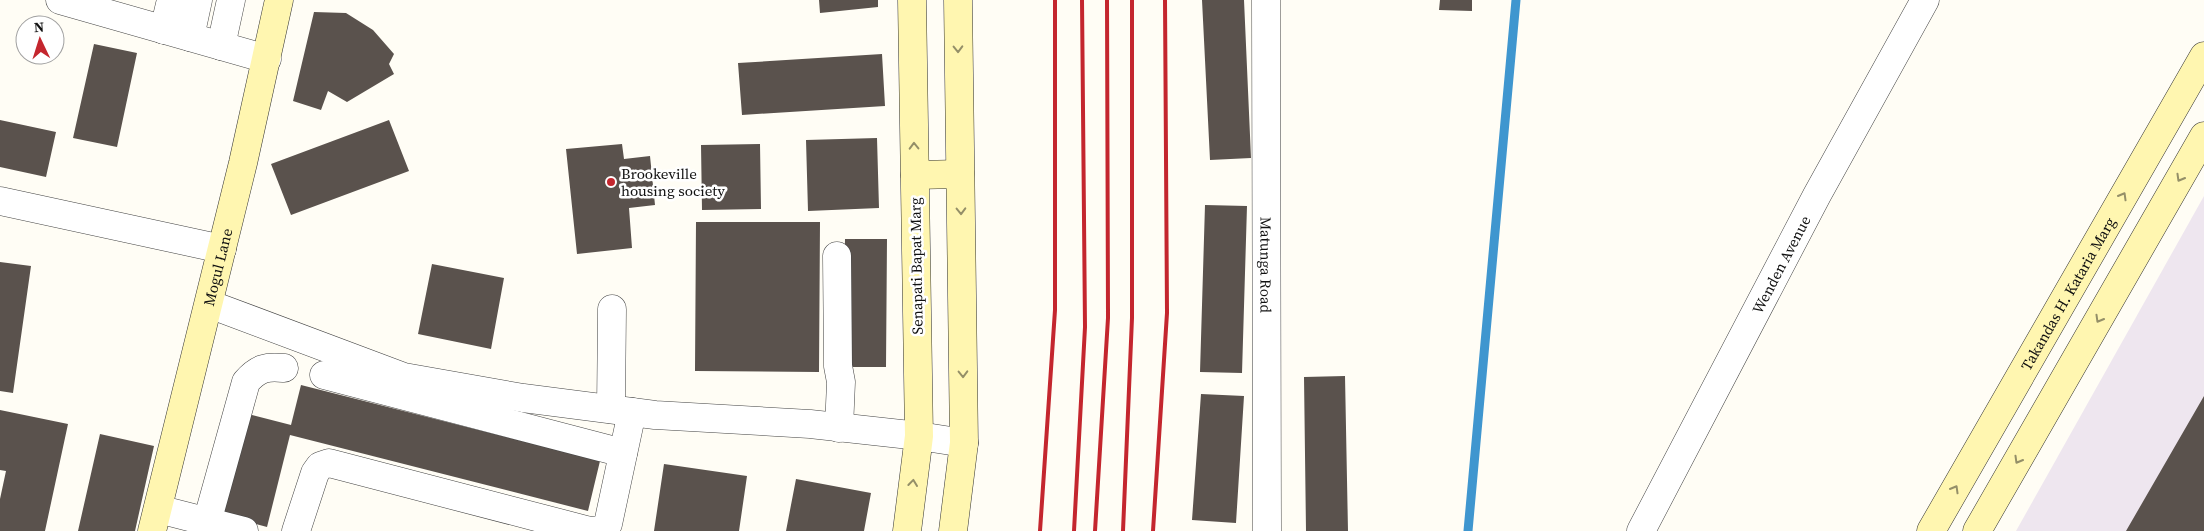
<svg xmlns="http://www.w3.org/2000/svg" width="2204" height="531" viewBox="0 0 2204 531" font-family="'Source Serif 4',serif">
  <style>
    .industrial { fill: #eee6ef }
    .lines { fill: none; stroke-linecap: round; stroke-linejoin: round }
    .stream { stroke: #3f96cf; stroke-width: 9 }
    .building { fill: #5a524d }
    .street-casing { stroke: #444; stroke-width: 29 }
    .secondary-casing { stroke: #333; stroke-width: 29 }
    .street { stroke: #fff; stroke-width: 28 }
    .secondary { stroke: #fff6b0; stroke-width: 28 }
    .rail { stroke: #c4262e; stroke-width: 4 }
    .oneway { stroke: #948f68 }
    .poi-dot { fill: #c4262e; stroke: #fff; stroke-width: 2 }
    .labels { text-anchor: middle; dominant-baseline: central; stroke-width: 5; stroke-linejoin: round; paint-order: stroke }
    .poi-label { font-size: 15px; fill: #111; stroke: #fff; text-anchor: start }
    .street-label { font-size: 15px; fill: #111; stroke: #fff }
  </style>
  <rect width="100%" height="100%" fill="#fffdf5"/>
  <path class="industrial" d="M2204,196v335h-188z"/>
  <g class="lines">
    <path class="stream" d="M1468,531l48,-531"/>
  </g>
  <path class="building" d="M819,0h59v7l-58,6z
    M1202,0h42l7,158 -41,2z
    M1440,0h32v11l-33,-1z
    M314,12l32,1 27,17 21,24 -5,10 5,10 -47,28 -19,-11 -7,19 -28,-9z
    M94,44l43,9 -20,94 -44,-9z
    M882,54l3,52 -143,9 -4,-52z
    M0,120l56,12 -10,45 -46,-10z
    M389,120l20,51 -118,44 -20,-51z
    M877,138l2,70 -71,3 -2,-71z
    M622,144l2,15 26,-3 5,49 -26,3 3,40 -55,6 -11,-105z
    M760,144l1,65 -59,1 -1,-65z
    M1205,205l42,1 -5,167 -42,-1z
    M696,222h124l-1,150 -124,-1z
    M845,239h42l-1,128h-43z
    M0,262l31,4 -18,127 -13,-2z
    M432,264l72,14 -13,71 -73,-15z
    M1345,376l3,155h-42l-2,-154z
    M301,385l299,76 -12,50 -298,-76 -23,92 -45,-12 26,-101 43,11z
    M1201,394l43,2 -8,127 -44,-3z
    M2204,396v135h-78z
    M0,410l68,14 -23,107h-45v-32l6,-28 -6,-1z
    M100,434l54,12 -19,85h-57z
    M664,464l83,12 -8,55h-85z
    M796,479l75,14 -7,38h-78z"/>
  <g class="lines">
    <defs>
      <g id="street">
        <path d="M60,0l207,59"/>
        <path id="s1" d="M1266,0l1,531"/>
        <path d="M164,30l7,-30"/>
        <path d="M190,37l8,-37"/>
        <path d="M221,46l10,-46"/>
        <path d="M0,201l222,48"/>
        <path d="M837,256l1,110 3,16 -2,46"/>
        <path d="M209,304l195,73 119,21 132,17 155,9 109,12 45,7"/>
        <path d="M324,375l299,78"/>
        <path d="M611,409l1,-100"/>
        <path d="M158,509l86,22"/>
        <path d="M207,522l39,-140c12,-14 21,-16 38,-14"/>
        <path d="M296,531l19,-58 5,-7 9,-3 261,68 11,-1 7,-6 24,-112"/>
        <path id="s2" d="M1641,531l176,-336 108,-195"/>
      </g>
      <g id="secondary">
        <path d="M915,175l45,-1"/>
        <path id="s3" d="M152,531l91,-368 36,-163"/>
        <path d="M907,531l12,-95 -7,-436"/>
        <path d="M953,531l11,-88 -6,-443"/>
        <path id="s4" d="M1931,531l273,-475"/>
        <path d="M1977,531l227,-395"/>
      </g>
    </defs>
    <use href="#street" class="street-casing"/>
    <use href="#secondary" class="secondary-casing"/>
    <use href="#street" class="street"/>
    <use href="#secondary" class="secondary"/>
    <path class="rail" d="M1040,531l15,-221v-310
      M1074,531l11,-204 -3,-327
      M1095,531l13,-213 -1,-318
      M1123,531l9,-213v-318
      M1153,531l14,-218 -2,-313"/>
  </g>
  <defs><path id="oneway-chevron" d="M-2-3.5L2.5 0L-2 3.5" fill="none" stroke-width="1.6" stroke-linecap="round" stroke-linejoin="round" transform="scale(1.25)"/></defs>
  <g class="oneway">
    <use href="#oneway-chevron" transform="translate(958 49) rotate(89)"/>
    <use href="#oneway-chevron" transform="translate(914 146) rotate(-91)"/>
    <use href="#oneway-chevron" transform="translate(2180 178) rotate(120)"/>
    <use href="#oneway-chevron" transform="translate(2123 196) rotate(-60)"/>
    <use href="#oneway-chevron" transform="translate(961 211) rotate(89)"/>
    <use href="#oneway-chevron" transform="translate(2099 319) rotate(120)"/>
    <use href="#oneway-chevron" transform="translate(963 374) rotate(89)"/>
    <use href="#oneway-chevron" transform="translate(2018 460) rotate(120)"/>
    <use href="#oneway-chevron" transform="translate(913 483) rotate(-83)"/>
    <use href="#oneway-chevron" transform="translate(1955 489) rotate(-60)"/>
  </g>
  <circle class="poi-dot" cx="611" cy="182" r="5"/>
  <g class="labels">
    <g class="poi-label">
      <text x="621" y="173">Brookeville<tspan x="621" dy="17">housing society</tspan></text>
    </g>
    <g class="street-label">
      <text stroke="none"><textPath href="#s2" startOffset="301">Wenden Avenue</textPath></text>
      <text stroke="none"><textPath href="#s3" startOffset="272">Mogul Lane</textPath></text>
      <text transform="translate(916 266) rotate(-91)">Senapati Bapat Marg</text>
      <text stroke="none"><textPath href="#s1" startOffset="265">Matunga Road</textPath></text>
      <text stroke="none"><textPath href="#s4" startOffset="274">Takandas H. Kataria Marg</textPath></text>
    </g>
  </g>
  <g transform="translate(40 40) rotate(356)"><circle r="24" fill="#ffffff" stroke="#a0a0a0"/>
  <path d="M0-4L9 19L0 12L-9 19Z" fill="#c4262e"/>
  <text y="-8" font-size="14" font-weight="bold" text-anchor="middle" fill="#111111">N</text>
  </g>
</svg>
